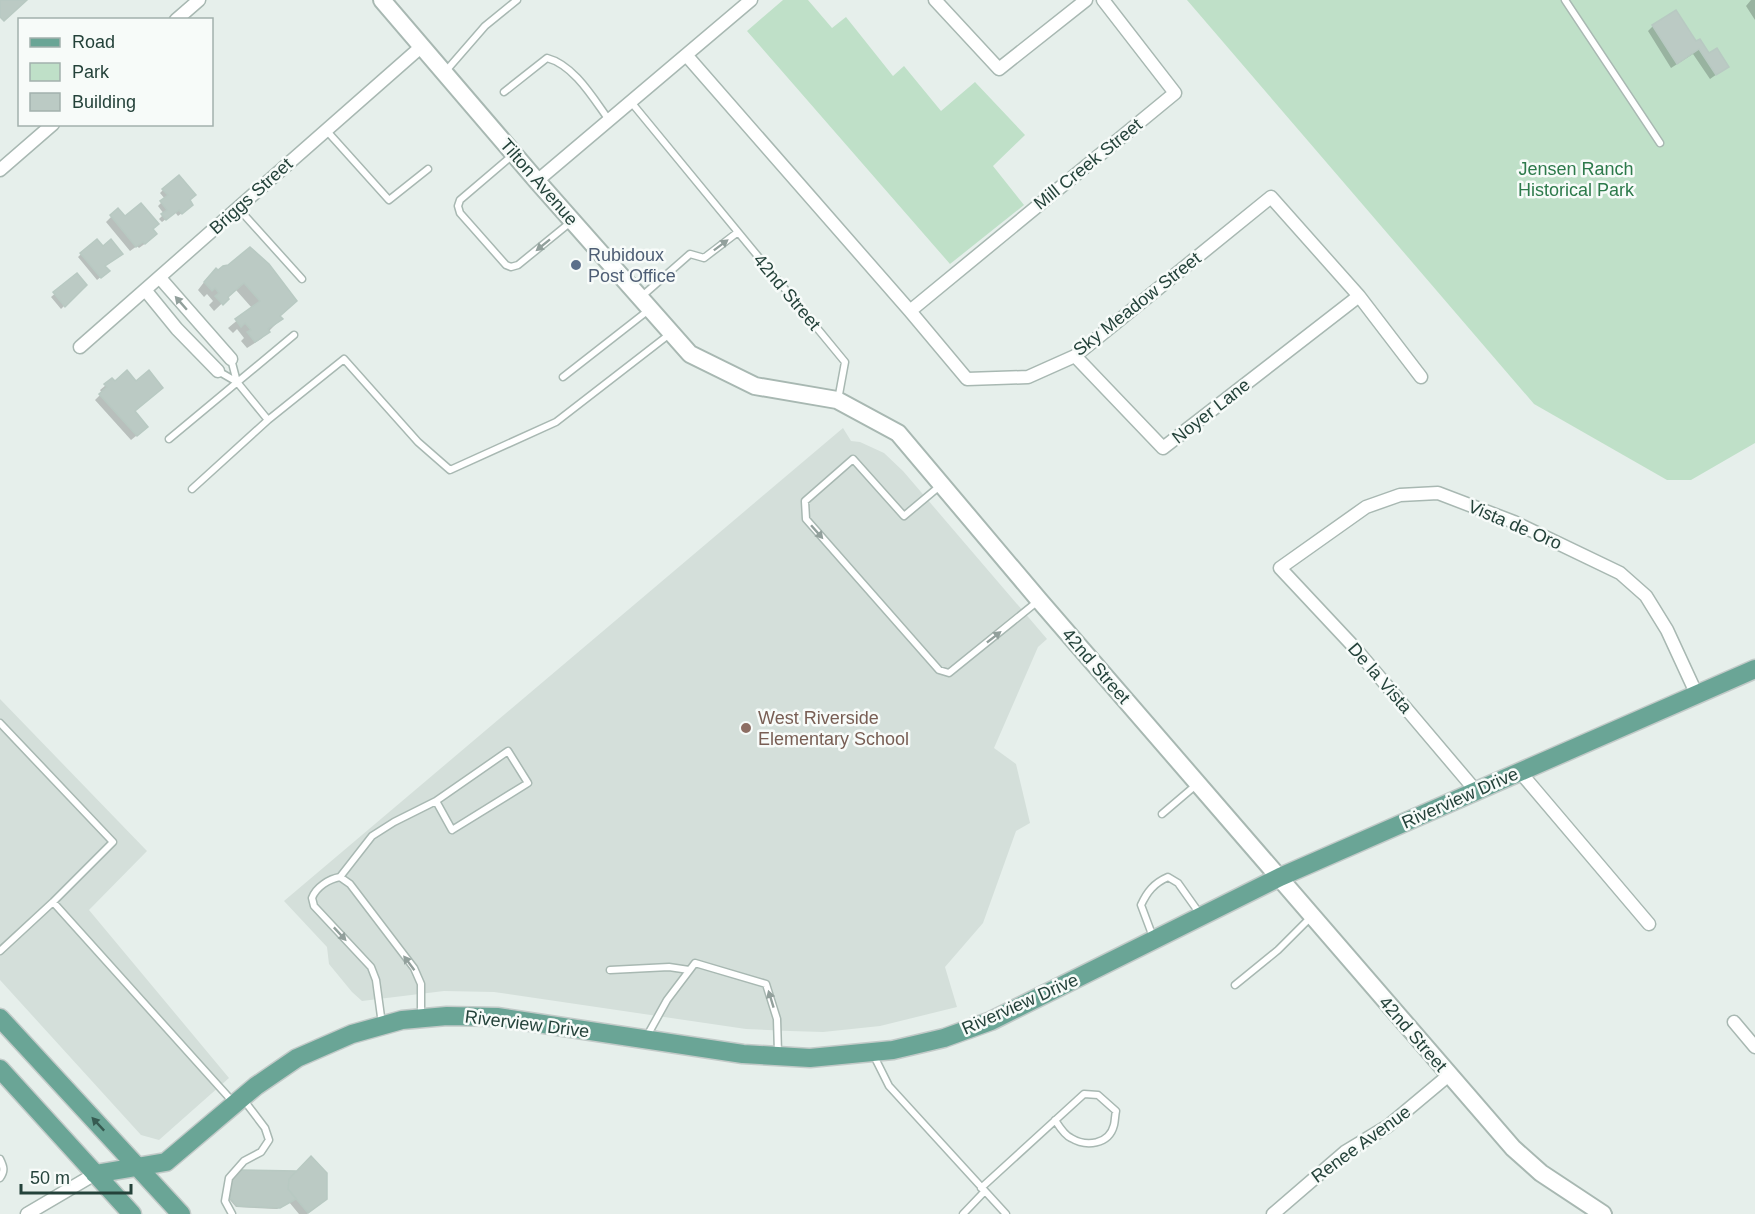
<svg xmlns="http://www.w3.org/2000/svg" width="1755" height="1214" viewBox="0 0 1755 1214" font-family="Arial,sans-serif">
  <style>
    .built { fill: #d4dfda }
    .green { fill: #bfe0c8 }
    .shadow { fill: #0003 }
    .building { fill: #bbcac4; stroke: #b8c9c2; stroke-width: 1.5 }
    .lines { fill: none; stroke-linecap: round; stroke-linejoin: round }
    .service-casing { stroke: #a8b8b2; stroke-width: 9 }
    .minor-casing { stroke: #a8b8b2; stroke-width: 15 }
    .tertiary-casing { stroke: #a8b8b2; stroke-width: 20 }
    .primary-casing { stroke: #c2cac8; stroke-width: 21 }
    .service { stroke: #fff; stroke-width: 6 }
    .minor { stroke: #fff; stroke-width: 12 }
    .tertiary { stroke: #fff; stroke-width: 16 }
    .primary { stroke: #6aa596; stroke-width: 18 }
    .oneway { fill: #92a09c }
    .oneway2 { fill: #365b51 }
    .service-dot { fill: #5c6f8a; stroke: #f7fbf9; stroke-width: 2 }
    .education-dot { fill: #8d6e63; stroke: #f7fbf9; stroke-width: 2 }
    .labels { text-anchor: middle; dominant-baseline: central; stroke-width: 5; stroke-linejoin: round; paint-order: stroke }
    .street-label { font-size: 18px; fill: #24423a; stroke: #f7fbf9 }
    .park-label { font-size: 18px; fill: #2d7a4b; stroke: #f7fbf9 }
    .service-label { font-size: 18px; fill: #4e5e75; stroke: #f7fbf9; text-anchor: start }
    .education-label { font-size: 18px; fill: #785e54; stroke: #f7fbf9; text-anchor: start }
  </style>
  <rect width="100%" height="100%" fill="#e6efeb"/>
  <path class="built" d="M843,428l8,13 9,1 24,11 19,18 144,168 -9,8 -44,101 22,16 14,59 -14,8 -33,92 -38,44 12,40 -77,19 -57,6 -33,-1 -44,-2 -252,-37 -50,-1 -82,10 -10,-9 -23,-28 -2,-17 -43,-46z
    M0,699l147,152 -58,59 140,168 -70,62 -18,-5 -141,-155z"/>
  <path class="green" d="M783,0h25l24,28 14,-11 47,59 11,-10 37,45 34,-29 50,53 -32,31 31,39 -74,59 -203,-233z
    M1187,0h568v443l-64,37h-24l-133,-76z"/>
  <path class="shadow" d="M1751,0h4v20l-9,-14z
    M1653,26l43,17 13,12 18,12 -17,12 -17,-25 -22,14 -23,-37z
    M163,190l25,11v7l-10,8 -3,-4 -13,10 -3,-3 5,-5 -6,-8 7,-7 -5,-6z
    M118,210l6,8 27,12 -1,10 -11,8 -2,-2 -7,5 -24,-29z
    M81,254l23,12 4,5 -11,9 -19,-23z
    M229,267l52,52 -20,20 -14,9 -6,-7 3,-3 -7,-9 -4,4 -5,-5 24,-20 -16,-18 -22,21 -5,-6 4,-4 -6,-7 -3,3 -6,-7 10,-13z
    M77,275l8,10 -24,24 -10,-12z
    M114,383l19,29 8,20 -10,8 -36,-40 7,-7 -2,-3 6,-5z
    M239,1171l58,2 23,31 -13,10h-8l-10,-12 -12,7 -41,-2 -7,-8 1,-18z"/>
  <path class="building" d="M0,0h27l-23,21 -4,-4z
    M1676,10l20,31 4,-2 9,14 8,-5 12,19 -13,8 -17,-26 -22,15 -25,-39z
    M179,175l17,20 -6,5 3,5 -11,9 -3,-4 -13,10 -5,-6 6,-4 -7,-9 8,-6 -6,-6z
    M141,203l18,21 -6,5 4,5 -12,10 -2,-2 -7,5 -26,-32 8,-7 7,8z
    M97,239l6,7 8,-7 12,15 -18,12 5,5 -9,7 -21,-25z
    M250,247l19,17 28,37 -17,15 3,3 -15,10 2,3 -15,10 -8,-10 4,-2 -6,-7 -4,4 -6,-8 25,-18 -16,-18 -16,14 1,2 -6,6 -8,-9 4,-3 -4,-5 -3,3 -8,-9 12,-14 2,2 5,-4 5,-1z
    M77,273l10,12 -22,22 -12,-15z
    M127,370l9,11 13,-11 14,18 -28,23 13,16 -11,9 -38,-42 8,-7 -3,-3 8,-6 3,3z
    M311,1156l16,17v26l-19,14 -20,-24 1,-10z
    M238,1170l58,1 -7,8 -1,10 8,10 -16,9 -43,-2 -7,-8 1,-20z"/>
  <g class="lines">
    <defs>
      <path id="service" d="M1565,0l95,143
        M445,72l40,-46 32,-26
        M504,92l43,-34c27,7 46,40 62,62
        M631,102l214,260 -7,38
        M326,130l63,70 39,-31
        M514,154l-54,46 -2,6 2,7 46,52 5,2 7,-2 54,-44
        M238,208l64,71
        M641,297l49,-43 14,4 34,-26
        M231,359l6,23
        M563,377l87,-68
        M268,420l76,-61 74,83 32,28 106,-48 115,-89
        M169,439l125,-104
        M941,485l-37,31 -51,-57 -48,42 1,18 133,151 10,3 89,-72
        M192,489l76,-69 -31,-38 -19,-11
        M0,723l113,119 -60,60 -53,49
        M1162,814l34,-29
        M340,877l32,-41 22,-14 42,-21 16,29 76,-47 -20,-32 -72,50
        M53,902l180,200
        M1153,937l-12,-32c6,-13 13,-22 27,-28l10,6 22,31
        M610,970l59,-3 20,3
        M1235,985l43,-35 34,-34
        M382,1024l-6,-44 -5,-13 -57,-61 -2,-8c4,-11 17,-19 28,-21l10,7 64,84 7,16v34
        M647,1036l20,-36 28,-37 71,21 11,35 1,34
        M874,1056l15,30 117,128
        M0,1159c4,8 5,12 0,19
        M981,1188l103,-94 14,1 18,16c-1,4 -1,10 -2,14 -5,20 -28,22 -43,13 -7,-3 -12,-12 -16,-18
        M232,1214l-7,-13 4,-23 15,-17 17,-9 8,-12 -4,-12 -22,-29
        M963,1214l21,-22"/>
      <path id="minor" d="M935,0l64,69 87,-69
        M176,20l23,-20
        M687,56l223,255 57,68 61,-2 47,-21 196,-159 88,99 62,81
        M0,170l53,-46
        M537,181l214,-181
        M160,278l71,81
        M146,291l31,38 41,42
        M910,311l265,-218 -72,-93
        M80,347l342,-301
        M1075,356l88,92 196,-152
        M1520,772l129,152
        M1476,791l-122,-144 -74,-79 86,-61 34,-12 38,-2 76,29 106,51 26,23 21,34 30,65
        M1734,1022l21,25
        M27,1214l68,-40
        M1273,1214l72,-62 43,-26 61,-51"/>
      <path id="tertiary" d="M382,0l155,181 153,173 65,32 82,14 61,33 141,167 474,548 28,25 62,41"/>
      <path id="primary" d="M0,1018l181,196
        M0,1069l132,145
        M95,1174l71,-12 90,-76 41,-28 55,-24 50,-14 45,-4 50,1 246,37 67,4 83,-8 51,-12 47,-17 289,-144 475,-208"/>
    </defs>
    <use href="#service" class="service-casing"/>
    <use href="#minor" class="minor-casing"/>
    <use href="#tertiary" class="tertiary-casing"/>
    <use href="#primary" class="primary-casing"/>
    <use href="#service" class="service"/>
    <use href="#minor" class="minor"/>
    <use href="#tertiary" class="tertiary"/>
    <use href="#primary" class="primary"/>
  </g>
  <defs><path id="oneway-solid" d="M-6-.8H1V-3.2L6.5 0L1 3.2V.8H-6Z" transform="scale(1.5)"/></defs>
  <g class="oneway">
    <use href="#oneway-solid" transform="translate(543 245) rotate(141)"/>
    <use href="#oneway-solid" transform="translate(721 245) rotate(-37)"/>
    <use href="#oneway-solid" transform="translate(181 303) rotate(-131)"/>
    <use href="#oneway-solid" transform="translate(817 532) rotate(49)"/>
    <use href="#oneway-solid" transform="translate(994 637) rotate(-38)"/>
    <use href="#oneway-solid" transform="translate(340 934) rotate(47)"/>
    <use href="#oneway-solid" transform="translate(409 963) rotate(-127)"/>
    <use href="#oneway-solid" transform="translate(771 999) rotate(-107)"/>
  </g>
  <use class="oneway2" href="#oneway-solid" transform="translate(98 1124) rotate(-133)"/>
  <circle class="service-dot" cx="576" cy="265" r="6"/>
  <circle class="education-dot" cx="746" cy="728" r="6"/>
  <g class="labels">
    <g class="street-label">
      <text transform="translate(1088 164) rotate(-39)">Mill Creek Street</text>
      <text transform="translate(539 182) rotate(49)">Tilton Avenue</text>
      <text transform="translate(251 196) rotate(-42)">Briggs Street</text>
      <text transform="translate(787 292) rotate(50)">42nd Street</text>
      <text transform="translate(1137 304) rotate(-38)">Sky Meadow Street</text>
      <text transform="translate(1211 411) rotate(-38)">Noyer Lane</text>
      <text transform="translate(1515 525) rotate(23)">Vista de Oro</text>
      <text transform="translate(1096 666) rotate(49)">42nd Street</text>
      <text transform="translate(1380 678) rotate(49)">De la Vista</text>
      <text transform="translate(1460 798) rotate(-24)">Riverview Drive</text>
      <text transform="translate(1020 1004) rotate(-24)">Riverview Drive</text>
      <text transform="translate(527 1024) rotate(7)">Riverview Drive</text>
      <text transform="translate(1413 1034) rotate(49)">42nd Street</text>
      <text transform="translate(1361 1144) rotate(-36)">Renee Avenue</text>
    </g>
    <g class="park-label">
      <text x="1576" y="169">Jensen Ranch<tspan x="1576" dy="21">Historical Park</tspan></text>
    </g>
    <g class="service-label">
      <text x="588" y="255">Rubidoux<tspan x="588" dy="21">Post Office</tspan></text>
    </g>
    <g class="education-label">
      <text x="758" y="718">West Riverside<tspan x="758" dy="21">Elementary School</tspan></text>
    </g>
  </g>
  <rect x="18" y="18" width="195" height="108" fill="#f7fbf9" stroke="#a3b1ad" stroke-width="1.5"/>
  <rect x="30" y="38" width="30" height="9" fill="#6aa596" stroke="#a3b1ad" stroke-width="1.5"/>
  <text x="72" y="48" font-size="18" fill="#24423a">Road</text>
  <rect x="30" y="63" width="30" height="18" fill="#bfe0c8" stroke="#a3b1ad" stroke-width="1.5"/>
  <text x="72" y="78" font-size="18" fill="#24423a">Park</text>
  <rect x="30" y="93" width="30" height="18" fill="#bbcac4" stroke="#a3b1ad" stroke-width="1.5"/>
  <text x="72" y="108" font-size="18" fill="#24423a">Building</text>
  <path d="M21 1184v9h110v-9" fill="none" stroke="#24423a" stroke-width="3"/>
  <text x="30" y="1184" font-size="18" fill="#24423a" stroke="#f7fbf9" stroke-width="4.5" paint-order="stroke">50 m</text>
</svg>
